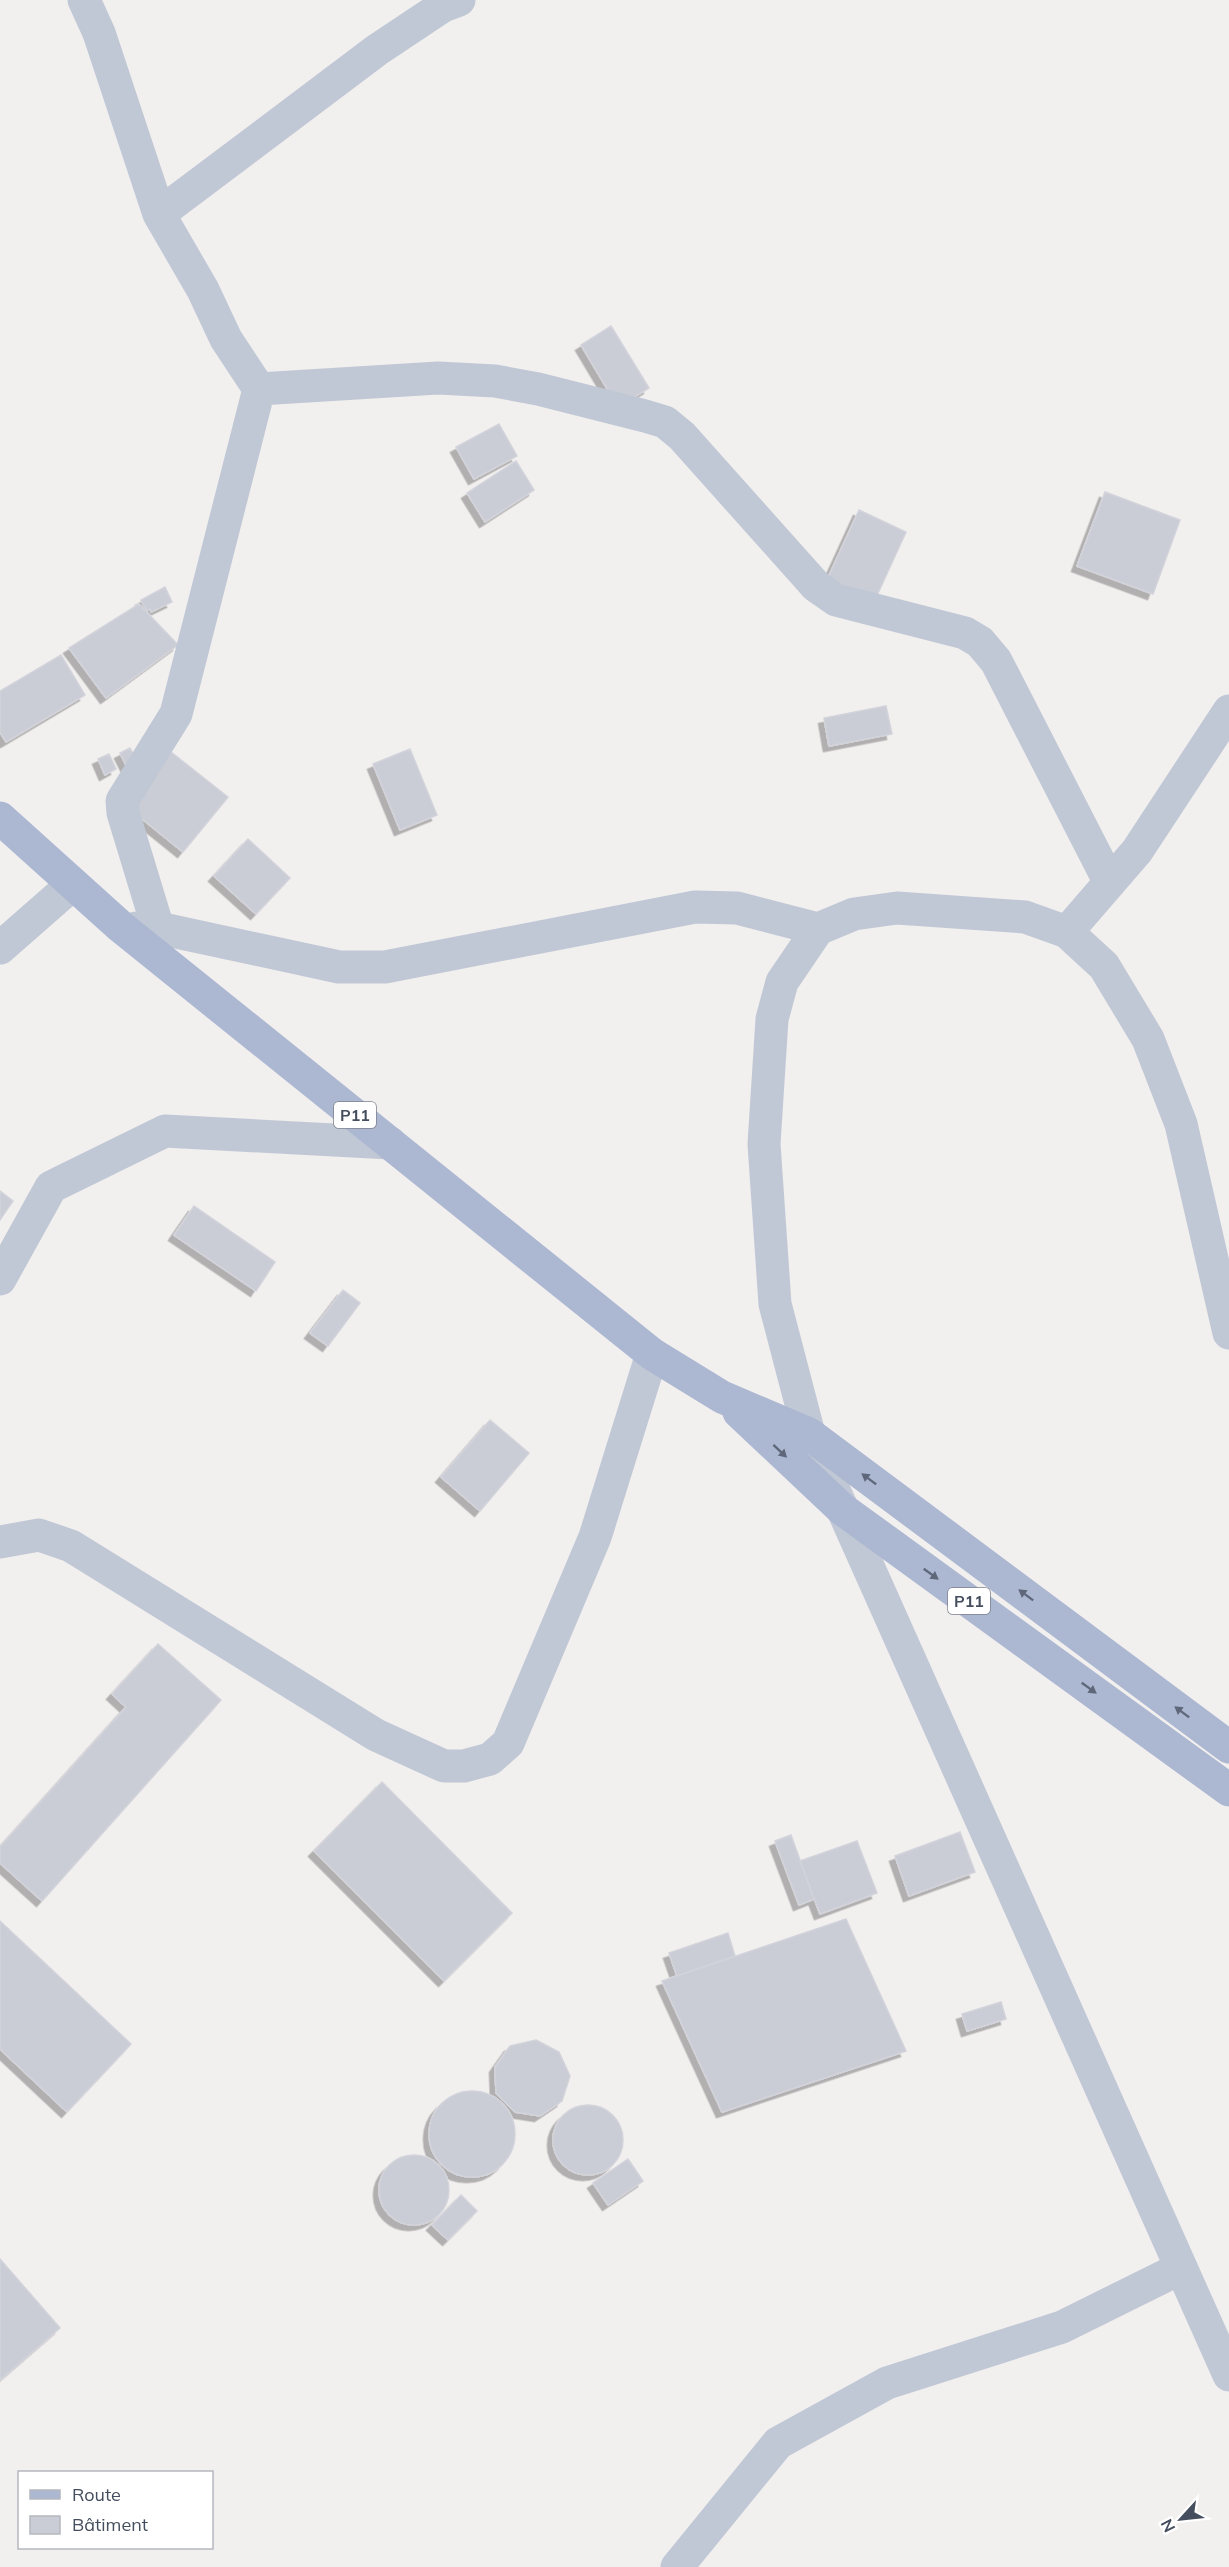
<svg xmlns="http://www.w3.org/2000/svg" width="1229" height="2567" viewBox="0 0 1229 2567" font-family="Mulish,sans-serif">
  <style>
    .building { fill: #cacdd5; stroke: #d2d3db; stroke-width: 1.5; filter: url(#shadow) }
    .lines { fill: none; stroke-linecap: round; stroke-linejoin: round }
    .minor { stroke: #c1c8d5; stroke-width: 33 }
    .major { stroke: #acb7d1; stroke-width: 33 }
    .oneway { fill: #5f687b }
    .labels { text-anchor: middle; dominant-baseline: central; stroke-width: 4.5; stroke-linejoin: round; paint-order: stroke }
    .shield { fill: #fff; stroke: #7d838e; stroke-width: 1.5 }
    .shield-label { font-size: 16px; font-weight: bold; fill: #454e5e }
  </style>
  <defs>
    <filter id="shadow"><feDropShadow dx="-5.5" dy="5.5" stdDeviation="0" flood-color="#0004"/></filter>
  </defs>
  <rect width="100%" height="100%" fill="#f2efef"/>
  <path class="building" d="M611,326l38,62 -31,19 -37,-62z
    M499,424l18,32 -43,23 -18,-32z
    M516,461l18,29 -49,32 -18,-29z
    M1105,492l75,28 -27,74 -76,-28z
    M859,510l47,22 -32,70 -47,-22z
    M165,587l7,15 -21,10 -1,-3 -3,2 -6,-11z
    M139,604l39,41 -72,53 -37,-50z
    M61,655l24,40 -79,47 -6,-10v-41z
    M886,706l6,28 -63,12 -5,-28z
    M130,748l9,17 -10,6 -9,-18z
    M410,749l27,66 -37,15 -27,-66z
    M171,752l57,45 -45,55 -57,-46z
    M109,754l7,15 -11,6 -7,-16z
    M248,839l42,39 -34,36 -42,-38z
    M0,1191l13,10 -13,19z
    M194,1206l81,56 -19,29 -82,-56z
    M343,1290l17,13 -32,43 -18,-13z
    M490,1420l39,33 -49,58 -39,-34z
    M158,1644l63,56 -179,201 -42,-38v-16l126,-140 -14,-13z
    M382,1782l130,131 -68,68 -130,-130z
    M960,1832l15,40 -66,24 -14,-40z
    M791,1835l23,64 -15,6 -24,-64z
    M857,1841l20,52 -57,21 -20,-53z
    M846,1919l60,132 -184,61 -60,-131z
    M0,1921l131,123 -64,68 -67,-63z
    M728,1933l7,23 -58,20 -8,-23z
    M1001,2002l5,17 -39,12 -5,-17z
    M536,2040l23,12 11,24 -8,25 -22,15 -25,-4 -19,-19 -1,-26 15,-21z
    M429 2134a43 43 0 1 1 86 0a43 43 0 1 1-86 0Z
    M553 2140a35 35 0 1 1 70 0a35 35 0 1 1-70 0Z
    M379 2190a35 35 0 1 1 70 0a35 35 0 1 1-70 0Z
    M628,2159l15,22 -35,24 -15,-22z
    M461,2195l16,16 -29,29 -16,-15z
    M0,2259l60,69 -60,52z"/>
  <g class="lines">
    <path class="minor" d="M84,0l15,33 60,181 44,76 23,49 33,50 -83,325 -54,87 1,12 35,115
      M159,214l218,-164 66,-44 16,-6
      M259,389l179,-11 57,3 43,8 107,27 20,6 17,14 134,150 20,14 129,33 15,9 16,19 113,220
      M136,928h22l181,39h46l310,-60 42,1 81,21
      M1067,932l70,-81 92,-140
      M0,948l73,-64
      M0,1279l51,-92 114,-56 225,12
      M1229,1333l-48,-209 -33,-85 -44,-73 -37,-34 -42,-15 -128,-9 -43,6 -36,15 -36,53 -10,37 -8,125 11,160 34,130 420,941
      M0,1542l39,-7 32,11 305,189 68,31h20l26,-7 18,-16 87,-206 57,-183
      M677,2567l101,-124 109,-60 175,-56 119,-59"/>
    <path class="major" d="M0,818l121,109 531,427 70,43 87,37 420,313
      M739,1412l103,97 387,281"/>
  </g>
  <defs><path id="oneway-solid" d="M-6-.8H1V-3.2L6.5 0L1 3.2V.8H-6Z" transform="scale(1.5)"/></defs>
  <g class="oneway">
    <use href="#oneway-solid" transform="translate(780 1451) rotate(43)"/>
    <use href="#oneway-solid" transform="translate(869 1479) rotate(-143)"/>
    <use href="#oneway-solid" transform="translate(931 1574) rotate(36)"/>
    <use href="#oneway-solid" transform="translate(1026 1595) rotate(-143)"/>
    <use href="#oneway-solid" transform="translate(1089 1688) rotate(36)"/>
    <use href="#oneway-solid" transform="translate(1182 1712) rotate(-143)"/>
  </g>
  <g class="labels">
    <g class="shield">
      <rect x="334" y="1102" width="42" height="26" rx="4.5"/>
      <rect x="948" y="1588" width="42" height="26" rx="4.5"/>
    </g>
    <g class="shield-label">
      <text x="355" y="1115">P11</text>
      <text x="969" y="1601">P11</text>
    </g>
  </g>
  <rect x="18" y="2471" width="195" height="78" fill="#ffffff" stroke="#b5b8bf" stroke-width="1.5"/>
  <rect x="30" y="2490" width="30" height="9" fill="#acb7d1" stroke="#b5b8bf" stroke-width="1.5"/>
  <text x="72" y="2501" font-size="18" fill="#454e5e">Route</text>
  <rect x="30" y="2516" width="30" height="18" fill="#cacdd5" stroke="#b5b8bf" stroke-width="1.5"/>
  <text x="72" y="2531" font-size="18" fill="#454e5e">Bâtiment</text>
  <g transform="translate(1181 2519) rotate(243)" stroke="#ffffff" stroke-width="4.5" paint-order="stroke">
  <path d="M0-4.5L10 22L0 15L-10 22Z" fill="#454e5e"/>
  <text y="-9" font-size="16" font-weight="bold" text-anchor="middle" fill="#454e5e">N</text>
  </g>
</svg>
